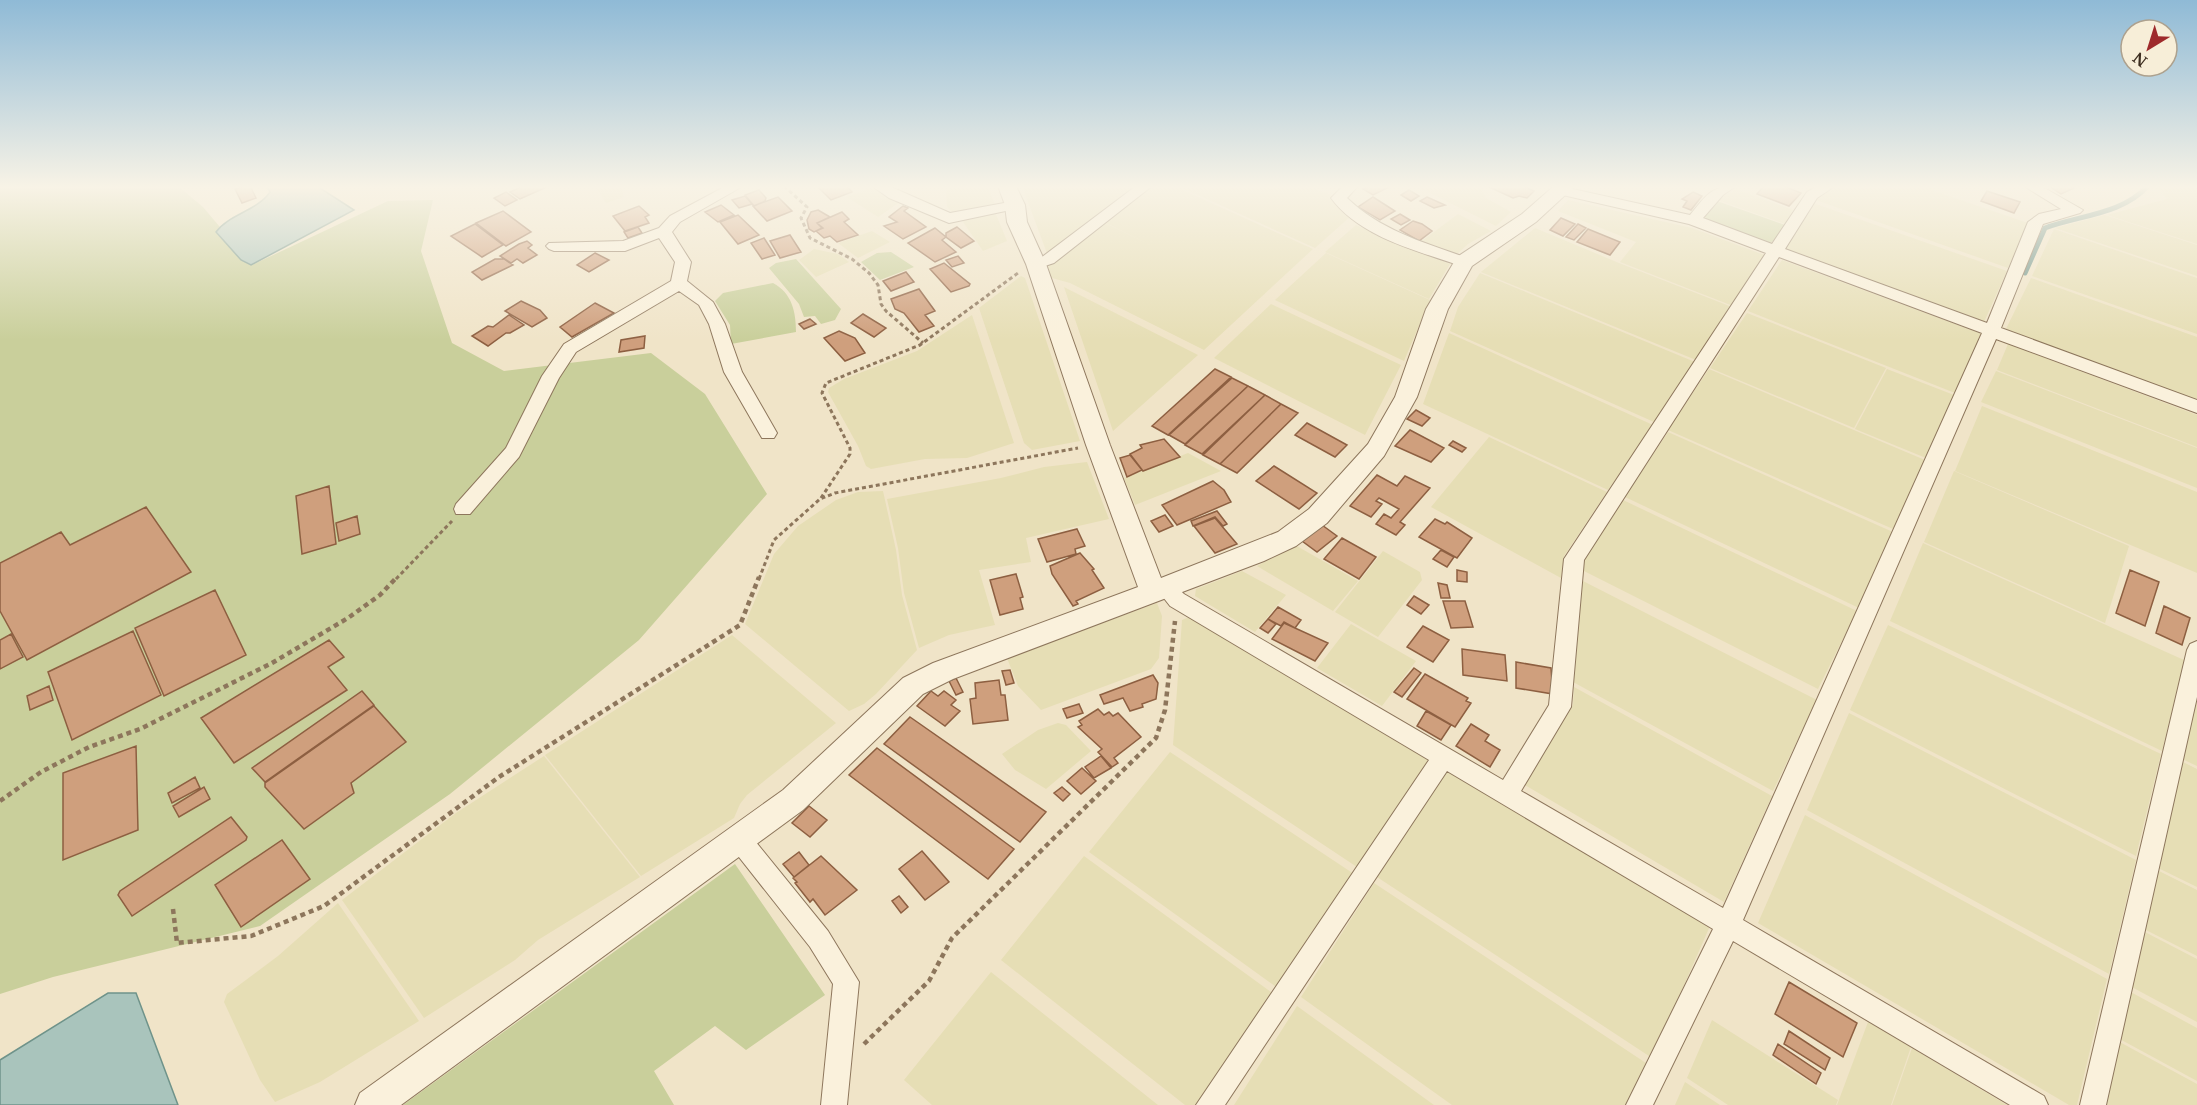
<svg xmlns="http://www.w3.org/2000/svg" width="2197" height="1105" viewBox="0 0 2197 1105" font-family="'Noto Serif',serif">
  <style>
    .farmland { fill: #e6deb5 }
    .green { fill: #c9cf9b }
    .water { fill: #a9c4bc; stroke: #6f938a; stroke-width: 1.5 }
    .lines { fill: none; stroke-linecap: round; stroke-linejoin: round }
    .stream { stroke: #6f938a; stroke-width: 5 }
    .building { fill: #cf9f7d; stroke: #8d5f41; stroke-width: 1.5 }
    .minor-casing { stroke: #8d765c; stroke-width: 2 }
    .tertiary-casing { stroke: #8d765c; stroke-width: 2 }
    .path-far1 { stroke: #8d765c; stroke-width: 3; stroke-dasharray: 4 3; stroke-linecap: butt }
    .path { stroke: #8d765c; stroke-width: 4.5; stroke-dasharray: 5 4; stroke-linecap: butt }
    .minor { fill: #faf1dc; fill-rule: evenodd }
    .tertiary { fill: #faf1dc; fill-rule: evenodd }
  </style>
  <rect width="100%" height="100%" fill="#f0e4c8"/>
  <path class="farmland" d="M595,186h26l3,11 -18,6z
    M965,186h22l8,18 -42,9 -6,-6 -1,-17z
    M1022,186h117l-91,70z
    M1153,186h21l139,63 -109,101 -134,-67 -18,-5 -8,-13 59,-43 47,23 -46,-23z
    M1178,186h130l25,10 18,20 -36,32z
    M1416,186h65l5,12 25,14 -15,14z
    M1838,186h82l108,37 -20,45 -192,-68z
    M2157,186h40v58l-90,-29 60,-16z
    M874,187l26,15 -22,15 -31,-20z
    M1735,189l58,21 -8,14 -67,-24z
    M1568,200l124,28 75,28 -34,50 -113,-44 16,-20 -78,-31z
    M1813,203l194,68 -23,51 -202,-73z
    M995,212l12,29 -24,10 -22,-32z
    M1458,214l33,17 -23,13 -12,11 -34,-14z
    M2105,215l92,30v31l-142,-48z
    M1356,225l94,39 -21,35 -104,-47z
    M1535,228l84,35 113,44 -36,53 -215,-88z
    M2054,229l143,49v56l-165,-58z
    M872,231l18,11 -32,16 -20,-15z
    M814,249l24,5 11,8 -33,15 -17,-17z
    M1326,253l104,47 -26,61 -129,-61z
    M1782,260l200,74 -27,59 -207,-82z
    M1480,273l215,89 -41,60 -204,-91 8,-24z
    M1021,276l4,2 55,163 -48,9 -8,-7 -45,-135z
    M2031,278l166,59v65l-192,-71z
    M1064,287l134,68 -85,76z
    M1271,304l130,61 -36,70 -151,-77z
    M1747,313l139,55 -32,60 -144,-60z
    M972,315l42,128 -47,15 -42,1 -54,10 -5,-3 -8,-20 -30,-54 1,-4 15,-9 73,-28z
    M1449,333l204,92 -45,65 -185,-86z
    M2008,344l189,71v32l-200,-77z
    M1709,369l216,91 -32,69 -225,-99z
    M1887,369l67,26 -28,63 -71,-29z
    M1996,371l201,77v40l-216,-86z
    M1982,406l215,86v81l-242,-102z
    M1668,432l225,100 -34,76 -234,-111z
    M1489,437l118,55 -43,64 -3,22 -130,-71z
    M1188,453l33,18 -86,34 -11,-27z
    M1087,462l22,57 -83,19 5,24 -52,8 16,55 -46,10 -30,13 -15,-55 -6,-45 -11,-49 114,-21 43,-11z
    M1954,471l175,75 -24,77 -181,-81z
    M883,491l13,59 6,45 15,55 -41,44 -12,10 -15,7 -104,-87 29,-70 24,-28 38,-26 22,-8z
    M1623,500l234,111 -39,78 -238,-120 2,-7z
    M1923,543l261,117 -22,91 -272,-130z
    M1295,545l63,36 -25,30 -76,-45z
    M1383,551l37,21 2,8 -44,57 -43,-25z
    M1242,571l44,24 -31,37 -60,-36 1,-7z
    M1579,579l238,121 -44,91 -200,-109z
    M1157,603l5,13 -3,42 -8,11 -110,41 -23,-24 -11,-28z
    M1191,616l237,144 -68,109 -187,-124 9,-125z
    M1351,624l65,37 -34,45 -65,-38z
    M1888,625l273,129 -25,102 -286,-146z
    M732,635l104,88 -89,72 -7,9 -6,14 -93,58 -96,-121z
    M1574,687l198,109 -48,106 -201,-118 50,-79z
    M2197,687v79l-17,-8z
    M1849,713l287,147 -27,114 -302,-164z
    M1058,723l8,2 25,26 -45,38 -31,-19 -13,-16 36,-24z
    M1170,752l187,124 -78,113 -190,-137z
    M544,756l96,121 -102,63 -23,20 -91,58 -82,-118 114,-87z
    M2181,761l16,8v118l-41,-20z
    M1447,770l263,156 -58,132 -275,-181z
    M1805,815l302,164 -30,126h-8l-311,-182z
    M1084,856l191,139 -73,110h-17l-184,-145z
    M2155,869l42,21v66l-55,-28z
    M1374,883l275,182 -18,40h-179l-151,-108z
    M338,903l81,118 -99,61 -45,20 -15,-22 -36,-78 3,-8 51,-38z
    M2141,930l56,29v63l-69,-37z
    M991,972l167,133h-226l-28,-25z
    M2127,990l70,38v53l-81,-44z
    M1297,1006l137,99h-200z
    M1712,1020l126,80 -2,5h-108l-41,-27z
    M1868,1022l43,25 -20,58h-54z
    M2116,1040l81,44v21h-96z
    M1912,1048l95,57h-115z
    M1685,1082l35,23h-45z"/>
  <path class="green" d="M178,186l25,21 49,58 136,-64 45,-1 -12,51 31,92 52,28 147,-18 54,41 62,100 -128,146 -189,154 -190,132 -207,51 -53,17v-807z
    M1717,201l68,24 -8,13 -8,6 -61,-23 -4,-4z
    M891,252l23,15 -34,13 -19,-18 16,-9z
    M796,259l45,50 -6,11 -14,4 -6,-8 -11,1 -5,-13 -30,-36 7,-5z
    M773,283c19,10 23,29 23,49l-65,12 -1,-19 -15,-24 8,-8z
    M735,864l90,131 -79,55 -31,-24 -61,45 20,34h-271z"/>
  <path class="water" d="M267,186h50l37,24 -103,55 -10,-5 -25,-28c13,-18 41,-21 54,-40z
    M108,993h28l42,112h-178v-45z"/>
  <g class="lines">
    <path class="stream" d="M2025,273l20,-45c35,-13 76,-13 103,-42"/>
  </g>
  <path class="building" d="M244,186h6l6,12 -14,5 -7,-14z
    M523,186h26l-29,13 -10,-7z
    M817,186h30l5,6 -21,8z
    M1371,186h20l-18,9 -10,-6z
    M1487,186h36l11,5 -7,7 -8,-2 -6,2z
    M1764,186h20l17,7 -12,13 -32,-12z
    M2049,186h20l5,2 -13,6z
    M759,190l7,8 -1,3 -11,5 -9,-11z
    M1409,190l10,6 -8,5 -10,-6z
    M1987,191l33,11 -6,11 -33,-12z
    M506,192l11,8 -12,6 -11,-8z
    M1693,192l9,4 -11,14 -8,-3 4,-6 -5,-2z
    M745,196l7,8 -13,4 -7,-8z
    M778,197l14,14 -25,10 -14,-15z
    M1373,197l22,14 -15,9 -22,-13z
    M1427,197l18,8 -11,3 -14,-7z
    M721,205l13,10 -16,7 -13,-10z
    M639,206l10,9 -4,2 4,6 -24,8 -12,-15z
    M903,206l5,2 -4,3 22,16 -23,12 -19,-13 13,-4 -8,-5z
    M818,210l12,7 -13,6 5,5 -8,4 -5,-3 -2,-9 4,-8z
    M503,211l28,21 -25,14 -30,-23z
    M842,212l7,7 -5,3 14,13 -21,7 -7,-6 -6,2 -8,-7 7,-3 -6,-5z
    M1400,214l10,6 -9,5 -10,-6z
    M738,215l21,20 -21,9 -18,-22z
    M1561,218l14,6 -12,12 -13,-6z
    M1413,221l9,3 10,7 -13,10 -19,-11z
    M475,224l28,21 -21,12 -31,-21z
    M1578,224l8,4 -12,12 -8,-3z
    M638,227l4,6 -14,5 -4,-6z
    M957,227l17,14 -13,7 -15,-11v-4z
    M935,228l11,9 -4,3 14,12 -21,10 -27,-19z
    M1588,229l32,13 -10,13 -33,-13z
    M790,235l11,17 -21,6 -10,-17z
    M764,238l11,17 -13,4 -11,-16z
    M527,241l5,4 -4,3 9,7 -14,8 -6,-4 -6,4 -11,-7 19,-12z
    M595,253l14,7 -20,12 -12,-7z
    M958,256l6,7 -12,4 -6,-7z
    M495,259h9l9,6 -31,15 -10,-8z
    M944,263l26,21 -1,2 -18,6 -21,-23z
    M906,272l8,10 -23,9 -8,-10z
    M919,289l16,22 -10,4 9,11 -15,6 -15,-19 -9,-4 -4,-10z
    M521,301l19,9 7,8 -15,9 -27,-16z
    M595,303l19,10 -42,24 -12,-10z
    M863,314l23,14 -12,9 -23,-14z
    M509,315l15,10 -14,8h-4l-18,13 -16,-10 16,-10 5,1z
    M810,319l6,5 -12,5 -5,-5z
    M839,331l16,7 10,15 -20,8 -21,-23z
    M645,336l-1,12 -25,4 2,-12z
    M1215,369l16,8 -63,58 -16,-9z
    M1232,378l16,8 -63,58 -16,-9z
    M1248,386l17,9 -63,59 -17,-9z
    M1265,395l16,9 -61,60 -17,-9z
    M1281,404l17,9 -61,60 -17,-9z
    M1416,410l14,8 -8,8 -15,-7z
    M1307,423l40,22 -12,12 -40,-22z
    M1410,430l34,18 -13,14 -36,-16z
    M1164,439l16,18 -37,14 -13,-17 12,-6 -2,-3z
    M1453,441l13,7 -4,4 -13,-7z
    M1130,455l12,15 -15,7 -7,-19z
    M1274,466l43,27 -18,16 -43,-28z
    M1377,475l20,11 8,-10 25,12 -30,34 5,3 -9,10 -20,-11 8,-10 7,4 8,-9 -20,-11 -3,3 6,3 -11,13 -21,-11z
    M1213,481l11,9 7,12 -54,23 -15,-20z
    M329,486l7,58 -34,10 -6,-58z
    M146,507l45,65 -164,88 -27,-49v-48l61,-31 9,13z
    M1217,511l10,13 -4,2 -8,-9 -22,9 -2,-5z
    M1165,515l8,11 -14,6 -8,-11z
    M357,516l3,18 -21,7 -3,-18z
    M1215,518l22,26 -22,9 -21,-27z
    M1435,519l10,5 2,-2 25,16 -15,20 -38,-21z
    M1322,525l15,11 -20,16 -15,-11z
    M1077,529l8,17 -10,3 1,5 -29,8 -9,-23z
    M1342,538l34,19 -17,22 -35,-20z
    M1441,550l13,7 -7,10 -14,-8z
    M1080,553l14,16 -2,1 12,18 -28,13 2,3 -5,2 -21,-32 -2,-8z
    M1457,570l10,2v10l-10,-1z
    M2130,570l29,12 -14,44 -29,-13z
    M1016,574l7,23 -3,1 3,11 -23,6 -10,-35z
    M1438,583l9,2 3,13h-9z
    M215,590l31,65 -82,41 -29,-68z
    M1414,596l15,9 -8,9 -14,-9z
    M1443,601h22l8,26 -22,1z
    M2164,606l26,12 -8,27 -26,-12z
    M1278,607l23,13 -6,8 -11,-6 -3,4 -13,-7z
    M1268,619l8,5 -8,9 -8,-5z
    M1284,623l44,20 -13,18 -43,-22z
    M1423,626l26,14 -16,22 -26,-15z
    M133,631l28,64 -89,45 -24,-68z
    M11,634l12,23 -23,12v-29z
    M329,640l15,17 -16,10 19,23 -113,73 -33,-45z
    M1462,649l43,6 2,26 -44,-6z
    M1516,662l35,6 2,26 -37,-6z
    M1414,668l7,5 -19,24 -8,-5z
    M1010,670l4,13 -8,2 -4,-14z
    M1425,674l43,24 -2,3 5,2 -16,24 -48,-28z
    M1153,675l5,8 -2,16 -14,5 1,3 -13,4 -7,-13 -19,6 -4,-9z
    M956,678l7,14 -7,3 -7,-14z
    M999,680l2,15h4l3,25 -35,4 -3,-25 6,-1 -1,-15z
    M49,686l4,14 -23,10 -3,-14z
    M362,691l12,14 -109,77 -13,-14z
    M931,691l7,5 6,-5 12,9 -5,5 9,6 -15,15 -28,-20z
    M1079,704l4,9 -16,5 -4,-9z
    M374,706l32,36 -55,41 3,10 -50,36 -39,-42v-4z
    M1098,709l6,6 5,-3 4,4 5,-3 23,24 -27,21 4,5 -6,4 -14,-15 4,-3 -24,-22 4,-2 -3,-4z
    M1426,711l25,14 -10,15 -24,-14z
    M910,717l136,95 -26,30 -136,-98z
    M1471,724l18,11 -4,6 15,9 -10,17 -34,-21z
    M136,746l2,84 -75,30v-87z
    M877,748l137,101 -26,30 -139,-104z
    M1101,756l10,12 -17,10 -9,-11z
    M1082,768l14,13 -15,13 -14,-13z
    M195,777l5,11 -28,15 -4,-10z
    M204,787l6,12 -31,18 -6,-11z
    M1062,787l8,7 -7,7 -9,-8z
    M809,806l18,14 -17,17 -18,-14z
    M231,817l16,20 -1,3 -114,76 -14,-21 2,-4z
    M282,840l28,39 -69,48 -26,-42z
    M922,851l27,31 -24,18 -26,-31z
    M799,852l10,13 -15,12 -11,-13z
    M821,856l36,34 -32,25 -12,-16 -3,3 -15,-19 2,-1 -4,-4z
    M899,896l9,11 -7,6 -9,-12z
    M1789,982l68,41 -14,34 -68,-43z
    M1789,1031l41,27 -5,12 -41,-26z
    M1778,1044l43,29 -5,11 -43,-29z"/>
  <g class="lines">
    <defs>
      <path id="minor" d="M726,186h17l-63,36 -8,10 19,30 -4,19 26,21 12,22 17,48 35,61 -3,5h-12l-38,-66 -15,-48 -10,-19 -20,-14 -103,61 -17,26 -40,79 -49,57h-14l-2,-5 2,-5 50,-56 36,-72 22,-32 107,-63 4,-19 -16,-24 -34,13h-71l-5,-2 -3,-3 3,-3 74,-2 36,-13 11,-12z
        M872,186h17l61,27 65,-12 7,4 -7,4 -66,14 -60,-25z
        M1136,186h16l-98,77 -18,6 -6,-1 -2,-4 14,-7z
        M1343,186h15l-11,12c34,33 79,45 123,61l2,3 -2,3h-12c-43,-15 -98,-28 -127,-67z
        M1559,186l131,29c16,-19 20,-29 46,-29l-13,9 -20,23 69,26 35,-52 11,-6h17l-18,12 -32,51 202,74 41,-101 11,-8 22,-5 -37,-23h17l42,24 -3,3 -37,11 -42,104 196,72v13l-201,-74 -253,581 301,176 4,9h-38l-277,-164 -80,164h-27l87,-176 -266,-158 -222,334h-29l233,-345 -259,-154 -14,-18 3,-6c12,-4 17,4 25,12l319,186 46,-75 15,-146 202,-306 -77,-29 -135,-31 -2,-3zM1779,257l203,76 -259,575 -202,-117 50,-84 13,-147z
        M2197,641v56l-91,408h-26l107,-455 3,-6z
        M739,828l8,3 81,100 31,51 -12,123h-26l12,-121 -23,-37 -79,-100 -4,-8 4,-8z"/>
      <path id="tertiary" d="M998,186h18l9,19 2,17 19,42 64,181 51,133 117,-46 31,-23 59,-65 27,-47 31,-88 31,-52 65,-43 32,-28h21l-39,36 -64,44 -24,43 -31,88 -33,59 -57,67 -31,23 -32,15 -311,118 -30,15 -120,116 -402,295h-46l5,-12 423,-303 120,-112 30,-15 205,-76 -52,-142 -60,-181 -19,-42 -2,-17z"/>
    </defs>
    <use href="#minor" class="minor-casing"/>
    <use href="#tertiary" class="tertiary-casing"/>
    <path class="path-far1" d="M784,186l23,21 -6,11 9,20 42,21 17,14 9,12 3,19 5,7 37,32
      M821,498l29,-44v-6l-28,-55 4,-10 94,-38 98,-72
      M396,579l56,-58
      M759,579l15,-39 46,-41 15,-6 243,-45"/>
    <path class="path" d="M0,801l41,-29 48,-25 51,-18 132,-66 76,-45 32,-23 17,-18
      M173,909l4,34 74,-7 73,-30 175,-129 241,-152 19,-48
      M864,1044l65,-63 23,-43 204,-200 9,-28 10,-89"/>
    <use href="#minor" class="minor"/>
    <use href="#tertiary" class="tertiary"/>
  </g>
  <linearGradient id="sky" x2="0" y2="1"><stop stop-color="#8fbad6"/><stop offset="0.55" stop-color="#f8f3e6"/><stop offset="1" stop-color="#f8f3e6" stop-opacity="0"/></linearGradient>
  <rect width="2197" height="340" fill="url(#sky)"/>
  <g transform="translate(2149 48) rotate(218)"><circle r="28" fill="#f7eed8" stroke="#ada18e" stroke-width="1.5"/>
  <path d="M0-4.5L10 22L0 15L-10 22Z" fill="#9e2a2b"/>
  <text y="-9" font-size="16" font-weight="bold" text-anchor="middle" fill="#3d2e20">N</text>
  </g>
</svg>
